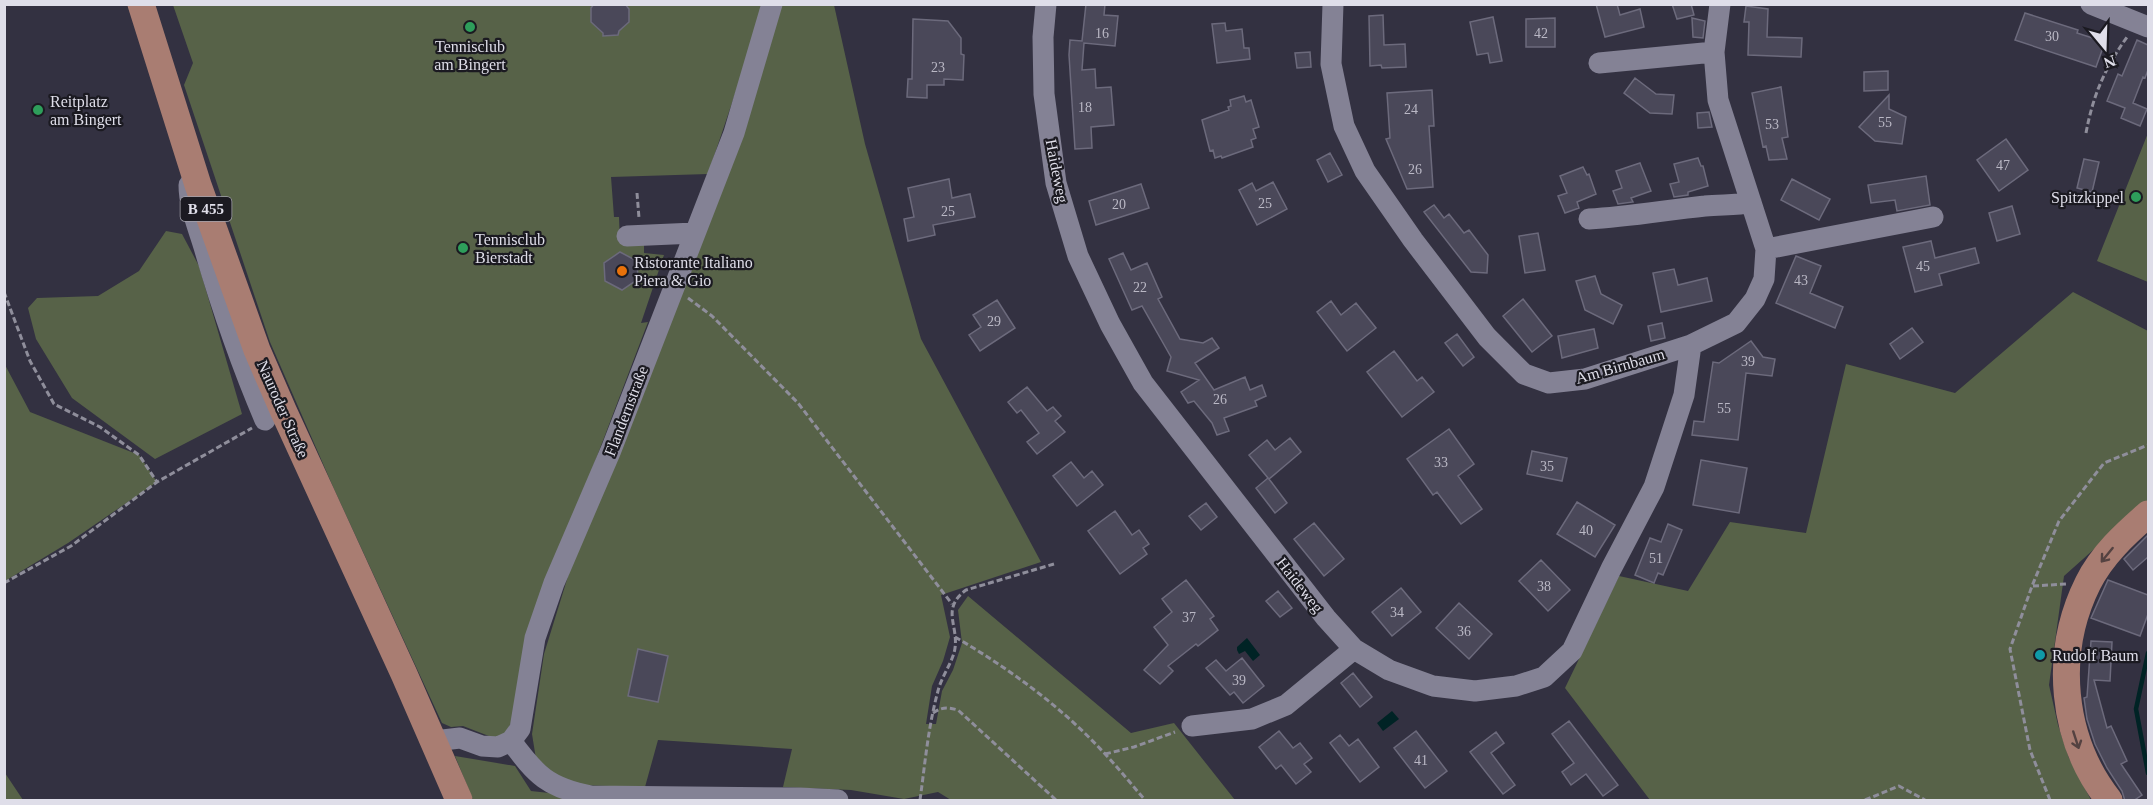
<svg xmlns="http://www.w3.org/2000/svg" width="2153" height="805" viewBox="0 0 2153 805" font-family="'Times New Roman',serif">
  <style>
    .green { fill: #576248 }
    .water { fill: #002325 }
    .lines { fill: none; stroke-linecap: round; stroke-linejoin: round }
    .stream { stroke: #002325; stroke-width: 4.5 }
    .building { fill: #4a4859; stroke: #6c6a7c; stroke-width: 1.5 }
    .path { stroke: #8f8e9b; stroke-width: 3; stroke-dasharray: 6 3; stroke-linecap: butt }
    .minor { stroke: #848295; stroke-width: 21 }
    .major { stroke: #a97d72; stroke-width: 27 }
    .oneway { stroke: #544241 }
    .leisure-dot { fill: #2e9e5b; stroke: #1b1a21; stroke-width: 2 }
    .food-dot { fill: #e8710a; stroke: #1b1a21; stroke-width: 2 }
    .culture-dot { fill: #0f9aa8; stroke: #1b1a21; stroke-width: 2 }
    .labels { text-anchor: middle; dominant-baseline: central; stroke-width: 4.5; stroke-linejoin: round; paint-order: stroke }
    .number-label { font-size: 14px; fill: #bab8c5 }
    .shield { fill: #1b1a21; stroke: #a4a3ad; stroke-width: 1.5 }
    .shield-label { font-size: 15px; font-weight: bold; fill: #dfdee9 }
    .poi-label { font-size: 16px; fill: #dfdee9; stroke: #1b1a21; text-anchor: start }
    .street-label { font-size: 16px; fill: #dfdee9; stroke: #1b1a21 }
  </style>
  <rect width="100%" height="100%" fill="#333141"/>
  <path class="green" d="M173,5h592l-57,169 -97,3 3,40h5l1,25 24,-1v12l20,2 -23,68 7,-1 -68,179 -68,221 -8,13 -10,3 -31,-12 -12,1 -9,-4 -108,-234 -64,-147 -86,-257 9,-22z
    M779,5h55l31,139 56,195 120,223 -100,33 9,42 -7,24 -11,25 -6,38h10l6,-33 11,-21 9,-27 -4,-33 10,-14 163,137 43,-10 61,77h-284l-13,-8 -34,7 -53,-9 -68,-3 9,-38 -134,-9 -13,47 -71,-2 -20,-9 -18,-17 -4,-25 12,-80 25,-81z
    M2148,133v149l-51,-21z
    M166,231l16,3 17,32 43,148 -87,45 -83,-61 -36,-59 -8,-31 9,-10 61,-2 41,-25z
    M2073,292l75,39v170l-84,75 -15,109 9,40 11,33 22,42h-441l-85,-112 54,-112 69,15 42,-69 76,11 40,-169 109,29z
    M4,363l26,49 109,43 18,27 -89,61 -63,38z
    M455,756l60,10 16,25 82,9h-140z
    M4,773h1l18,27h-18z"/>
  <path class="water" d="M1247,638l13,17 -7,6 -8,-10 -6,3 -2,-4v-3z
    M1392,711l7,8 -16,12 -6,-8z"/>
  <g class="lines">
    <path class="stream" d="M2148,653l-12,56 12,64"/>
  </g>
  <path class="building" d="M594,4h31l4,5v13l-10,9 -1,4 -15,1v-3l-12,-11v-14z
    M1086,4h19l-1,11 14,1 -3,30 -31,-3 -2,27 13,-1 1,19 15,-1 3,38 -23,2 1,21 -17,1 -6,-94 1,-15 12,1z
    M1596,4h21l3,11 20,-6 4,18 -39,10z
    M1672,4h19l3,11 -17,4z
    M1746,6l22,3 -1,28 35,1 -1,19 -53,-2 1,-33h-5z
    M2025,13l53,17 -1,3 28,9 -9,25 -81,-27z
    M1383,15l1,30 21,-1 1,23 -24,1 -1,-3 -11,1 -1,-50z
    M1493,17l9,44 -12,2 -2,-10 -11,2 -7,-33z
    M1555,18v29h-29v-28z
    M1692,18l13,3 -2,17 -10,-1z
    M913,19l35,2 13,17v16l3,1 -1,25 -19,-1v6h-17v13l-20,-1 1,-18h4z
    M1225,23l1,8 16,-2 2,19h5l1,11 -33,4 -5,-39z
    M2137,40l11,5v25l-3,8 -2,-1 -10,26 14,6 -7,17 -19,-8 4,-10 -18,-7 11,-27 4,2z
    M1310,52l1,15 -14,1 -2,-15z
    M1888,71v19l-24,1v-19z
    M1635,78l21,16 18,1 -2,19 -22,-1 -26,-20z
    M1781,87l7,50 -6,1 5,21 -18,1 -3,-14 -3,1 -11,-54z
    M1432,90l2,36h-5l4,61 -26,2 -21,-50 4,-1 -3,-45z
    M1889,95v14l17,8 -4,27 -27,-3 -16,-14z
    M1244,96l2,6 5,-2 8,27 -6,2 3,9 -5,2 2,7 -31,11 -1,-2 -6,2 -2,-8 -3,1 -8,-31 27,-10 -1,-3 3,-1 -1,-6z
    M1709,112l3,15 -14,1 -1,-15z
    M2006,139l22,31 -29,21 -22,-31z
    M1330,153l12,22 -14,7 -11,-22z
    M1698,158l3,8h2l5,20 -20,6v3l-14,2 -4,-13 9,-2 -5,-18z
    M2084,159l15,3 -7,30 -15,-4z
    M1640,163l11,28 -20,7 2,4 -15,2 -5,-13 9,-3 -6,-17z
    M1583,167l4,8 2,-1 7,20 -19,8 2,6 -14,5 -7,-17 9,-3 -7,-17z
    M1926,176l4,29 -33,6 -2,-11 -24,3 -3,-18z
    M949,179l3,19 18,-4 5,23 -42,8 2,10 -27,6 -4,-22 10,-2 -6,-29z
    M1792,179l38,20 -11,21 -38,-20z
    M1273,182l14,27 -30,16 -18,-35 13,-7 4,8z
    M1141,184l8,24 -53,17 -7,-24z
    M1434,205l10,13 5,-4 15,19 5,-3 19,25 -1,18 -16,-1 -47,-60z
    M2012,206l8,28 -23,7 -8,-28z
    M1538,233l7,37 -20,3 -6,-37z
    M1931,241l4,17 40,-10 4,15 -40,11 3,11 -27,7 -12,-45z
    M620,252l17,9 1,18 -16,11 -17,-9 -1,-18z
    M1123,253l8,17 16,-7 15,34 -4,2 22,40 23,4 9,-5 7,10 -24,15 19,27 31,-13 5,13 12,-5 4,11 -11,5 2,5 -33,12 5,13 -12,4 -5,-12 -18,-22 -6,2 -7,-11 18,-12 -32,-9 4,-14 -29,-51 -10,4 -23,-51z
    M1796,256l25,10 -11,27 33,14 -8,21 -59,-25z
    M1674,269l4,16 29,-7 5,23 -51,11 -8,-39z
    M1595,276l6,18 21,11 -9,19 -28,-14 -9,-29z
    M1523,299l29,37 -20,16 -29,-36z
    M997,300l18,28 -35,23 -11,-16 12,-8 -8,-12z
    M1331,301l10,14 15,-12 20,25 -29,23 -30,-39z
    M1662,323l3,15 -14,3 -3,-15z
    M1912,328l11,14 -23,17 -10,-15z
    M1594,329l4,19 -36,10 -4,-22z
    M1457,334l17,23 -11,9 -18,-23z
    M1751,341l12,16 12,2 -3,17 -26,-3 -8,67 -46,-5 2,-14 10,1 9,-60 6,1z
    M1394,351l23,30 5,-4 12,15 -32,25 -35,-45z
    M1027,387l20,24 6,-4 8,9 -6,5 10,11 -28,22 -10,-12 12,-9 -18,-23 -4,3 -9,-11z
    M1449,429l25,35 -16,12 24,33 -21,15 -24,-32 -4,3 -26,-36z
    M1290,438l11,14 -32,27 18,24 -12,10 -19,-25 12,-10 -19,-23 18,-15 8,10z
    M1532,451l35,7 -5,23 -35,-7z
    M1701,460l46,8 -8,45 -46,-8z
    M1071,462l13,16 8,-7 11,14 -26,21 -24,-30z
    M1577,502l38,23 -20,32 -38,-23z
    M1206,503l11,14 -16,13 -12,-14z
    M1115,511l17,24 7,-5 10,14 -6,4 4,6 -27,20 -32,-43z
    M1314,523l30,36 -20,17 -30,-37z
    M1668,524l14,6 -19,45 -5,-2 -4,10 -19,-8 15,-37 11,4z
    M2148,535v22l-15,13 -9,-11z
    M1541,560l29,30 -22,21 -29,-30z
    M1186,580l28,36 -4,3 8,11 -20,16 -2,-2 -28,22 5,5 -13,13 -16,-14 24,-25 -14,-18 18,-15 -10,-13z
    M2108,580l40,15v19l-8,22 -49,-18z
    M1401,588l20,24 -29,24 -20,-24z
    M1278,591l14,17 -12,9 -14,-16z
    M1459,603l33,31 -23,25 -33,-31z
    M2091,641l21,1 -2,39 -16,-1 13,48 4,-2 16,35 -6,3 21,31 -9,6h-8l-3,-10 -15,-23 -12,-24 -8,-25 -3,-21 3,-1z
    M638,649l30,7 -10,46 -30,-6z
    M1242,658l22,28 -21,17 -9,-11 -4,3 -24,-27 10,-8 10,11z
    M1353,673l19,24 -12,10 -19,-24z
    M1569,721l49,64 -15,11 -17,-22 -15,11 -9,-13 12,-9 -22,-29z
    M1279,731l14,17 7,-5 12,15 -8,6 7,8 -15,12 -15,-19 -5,4 -17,-22z
    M1416,731l31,40 -22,17 -31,-40z
    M1496,732l8,11 -13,10 24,32 -12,9 -33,-42z
    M1340,735l9,11 9,-7 21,28 -19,15 -30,-39z"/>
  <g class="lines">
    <path class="path" d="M2086,133c7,-38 19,-65 41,-96
      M637,193l2,25
      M4,292l26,69 24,43 46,23 39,28 18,27
      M688,298l24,18 86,87 154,201
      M4,583l67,-37 86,-64 95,-54
      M2033,586l33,-2
      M955,637c55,32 108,71 151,118 14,15 26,30 39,45
      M933,713c9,-6 14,-6 25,-3l98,90
      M1105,754l29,-7 41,-15
      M920,800c5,-36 8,-73 18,-109 3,-13 12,-25 16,-38 7,-26 -15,-43 12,-63l88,-26
      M1865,800l34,-14 26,14
      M2050,800l-20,-50 -20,-101 22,-63 27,-65 45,-58 44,-18"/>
    <path class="minor" d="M1046,4l-3,33 1,57 12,89 22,73 32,68 33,59 183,235 28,31 35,21 44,16 42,5 41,-5 28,-9 28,-26 39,-82 43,-82 30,-92 7,-50
      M1333,4l-2,60 13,62 21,45 48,69 74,97 37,37 25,9 36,-4 106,-34 45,-22 19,-24 9,-20 2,-30 -48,-149 -4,-48 6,-48
      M2091,4l57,23
      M1599,63l115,-11
      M189,185c0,21 9,42 15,62 17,59 37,117 61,173
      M1589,219c39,-2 77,-9 116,-13 16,-2 31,0 46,-4
      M627,236l68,-3
      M1766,249l167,-32
      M1192,726l60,-7 34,-14 68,-56
      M434,741l26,-3 22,8 16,1 13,-6 9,-12 15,-91 19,-55 57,-133 123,-317 38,-129
      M511,741c25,34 37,47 80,55l209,2 38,2"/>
    <path class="major" d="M141,4l57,181 59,165 26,60 121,264 55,126
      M2109,800c-48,-61 -56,-147 -21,-217 14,-28 37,-49 60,-69"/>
  </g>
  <defs><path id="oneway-shaft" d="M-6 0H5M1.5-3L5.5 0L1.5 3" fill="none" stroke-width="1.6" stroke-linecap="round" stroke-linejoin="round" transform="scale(1.5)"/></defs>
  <g class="oneway">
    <use href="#oneway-shaft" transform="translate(2107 555) rotate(129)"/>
    <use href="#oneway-shaft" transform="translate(2076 740) rotate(72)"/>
  </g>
  <g class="leisure-dot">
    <circle cx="470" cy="27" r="6"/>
    <circle cx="38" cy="110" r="6"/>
    <circle cx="2136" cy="197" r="6"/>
    <circle cx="463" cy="248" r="6"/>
  </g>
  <circle class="food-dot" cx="622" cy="271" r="6"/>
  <circle class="culture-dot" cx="2040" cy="655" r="6"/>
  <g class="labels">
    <g class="number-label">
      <text x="1102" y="33">16</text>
      <text x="1541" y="33">42</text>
      <text x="2052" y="36">30</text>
      <text x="938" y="67">23</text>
      <text x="1085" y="107">18</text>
      <text x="1411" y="109">24</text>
      <text x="1885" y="122">55</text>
      <text x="1772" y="124">53</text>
      <text x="2003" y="165">47</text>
      <text x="1415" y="169">26</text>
      <text x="1265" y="203">25</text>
      <text x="1119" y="204">20</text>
      <text x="948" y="211">25</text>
      <text x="1923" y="266">45</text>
      <text x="1801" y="280">43</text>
      <text x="1140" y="287">22</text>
      <text x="994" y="321">29</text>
      <text x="1748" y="361">39</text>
      <text x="1220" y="399">26</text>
      <text x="1724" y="408">55</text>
      <text x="1441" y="462">33</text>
      <text x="1547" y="466">35</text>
      <text x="1586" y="530">40</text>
      <text x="1656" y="558">51</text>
      <text x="1544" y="586">38</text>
      <text x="1397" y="612">34</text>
      <text x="1189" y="617">37</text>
      <text x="1464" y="631">36</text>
      <text x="1239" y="680">39</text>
      <text x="1421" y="760">41</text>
    </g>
    <rect class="shield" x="180.5" y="197" width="51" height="24" rx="4.5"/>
    <g class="shield-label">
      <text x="206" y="209">B 455</text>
    </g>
    <g class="poi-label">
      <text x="470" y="46" text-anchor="middle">Tennisclub<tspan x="470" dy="18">am Bingert</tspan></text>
      <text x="50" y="101">Reitplatz<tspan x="50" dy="18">am Bingert</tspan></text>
      <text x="2124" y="197" text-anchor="end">Spitzkippel</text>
      <text x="475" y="239">Tennisclub<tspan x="475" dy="18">Bierstadt</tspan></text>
      <text x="634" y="262">Ristorante Italiano<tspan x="634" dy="18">Piera &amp; Gio</tspan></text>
      <text x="2052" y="655">Rudolf Baum</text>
    </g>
    <g class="street-label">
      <text transform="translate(1057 171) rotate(79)">Haideweg</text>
      <text transform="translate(1620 366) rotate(-16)">Am Birnbaum</text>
      <text transform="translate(283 409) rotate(66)">Nauroder Straße</text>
      <text transform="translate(626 411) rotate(-69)">Flandernstraße</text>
      <text transform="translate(1300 585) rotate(52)">Haideweg</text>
    </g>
  </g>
  <rect width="2153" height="805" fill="none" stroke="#dfdee9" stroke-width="12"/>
  <g transform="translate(2105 48) rotate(161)" stroke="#1b1a21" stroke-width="4.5" paint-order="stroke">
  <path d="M0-4.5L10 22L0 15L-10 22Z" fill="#dfdee9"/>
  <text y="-9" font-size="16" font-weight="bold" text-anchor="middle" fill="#dfdee9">N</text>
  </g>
</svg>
